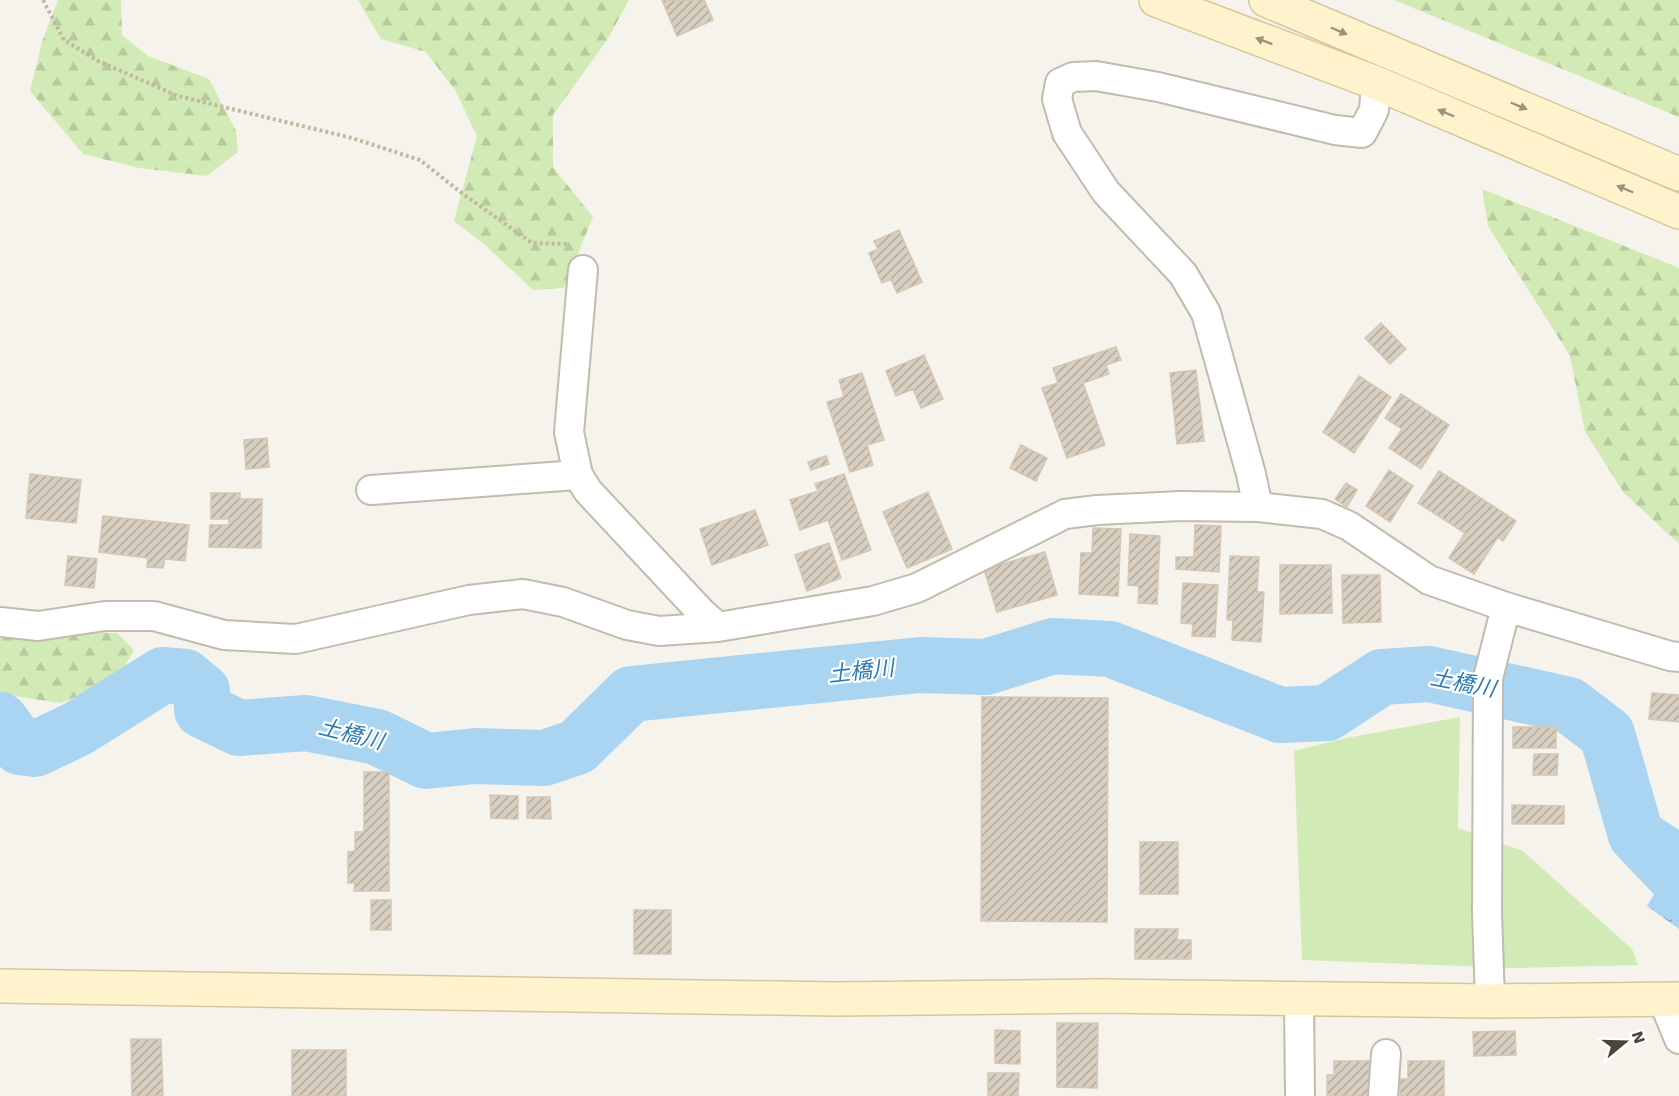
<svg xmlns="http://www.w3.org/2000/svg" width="1679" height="1096" viewBox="0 0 1679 1096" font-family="'Work Sans','Noto Sans JP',sans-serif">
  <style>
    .green { fill: #d2eab5 }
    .forest { fill: url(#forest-firs) }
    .water { fill: url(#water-ripples) }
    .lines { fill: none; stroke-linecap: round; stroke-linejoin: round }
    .river { stroke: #a9d4f2; stroke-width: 56 }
    .building { fill: url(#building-hatch); stroke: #d3c7b4; stroke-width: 1.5 }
    .street-casing { stroke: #c2bbae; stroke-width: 32 }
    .secondary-casing { stroke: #d6c79b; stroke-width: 36 }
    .path { stroke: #c4b79f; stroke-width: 4; stroke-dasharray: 3 3; stroke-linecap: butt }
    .street { stroke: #fff; stroke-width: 28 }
    .secondary { stroke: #fff3cd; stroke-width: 33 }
    .oneway { fill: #9c937c }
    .labels { text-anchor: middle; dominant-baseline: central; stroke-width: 4.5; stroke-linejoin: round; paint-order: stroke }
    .water-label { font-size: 22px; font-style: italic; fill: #2e7ab2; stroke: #fff }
  </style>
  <defs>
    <pattern id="forest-firs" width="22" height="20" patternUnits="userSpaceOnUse" patternTransform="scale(1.5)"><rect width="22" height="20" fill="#d2eab5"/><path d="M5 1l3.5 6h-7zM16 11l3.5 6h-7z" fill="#b6ca9c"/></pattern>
    <pattern id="water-ripples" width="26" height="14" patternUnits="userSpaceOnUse" patternTransform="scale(1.5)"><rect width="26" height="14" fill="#a9d4f2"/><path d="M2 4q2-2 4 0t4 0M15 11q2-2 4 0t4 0" fill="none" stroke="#8caec5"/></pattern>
    <pattern id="building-hatch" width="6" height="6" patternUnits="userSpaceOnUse" patternTransform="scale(1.5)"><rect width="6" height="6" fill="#d8cfc1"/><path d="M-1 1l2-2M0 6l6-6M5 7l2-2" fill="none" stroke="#b1aa9e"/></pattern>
  </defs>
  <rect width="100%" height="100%" fill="#f6f3ec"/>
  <path class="green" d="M1460,717l-2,111 65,23 109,98 6,16 -121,3 -215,-8 -8,-209 47,-12z"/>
  <path class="forest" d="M58,0h63l1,35 26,21 61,23 27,52 2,21 -31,24 -68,-8 -56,-14 -53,-63 12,-49z
    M358,0h271l-22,40 -54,75v52l40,50 -29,71 -31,2 -48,-45 -31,-24 23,-85 -22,-46 -29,-38 -45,-13z
    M1394,0h285v117z
    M1482,189l197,79v276l-55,-51 -39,-61 -15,-76 -82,-130z
    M86,632l31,1 17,17 -17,31 -57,22 -46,-7h-14v-61z"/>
  <path class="water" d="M1641,805l38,25v99l-32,-23 17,-28 -41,-37v-26l6,-8z"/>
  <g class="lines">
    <path class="river" d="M0,720l20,27 15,2 42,-20 86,-54 22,2 17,14v19l37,18 67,-5 71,14 49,24 49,-5 69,2 33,-11 54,-53 289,-29 66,2 67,-21 57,3 170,66 47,-2 55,-36 47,-3 140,31 38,29 29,101 43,45"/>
  </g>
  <path class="building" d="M662,0h42l9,20 -36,16z
    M899,230l23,52 -25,11 -6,-14 -9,4 -13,-30 9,-4 -4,-8z
    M1381,323l25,26 -16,15 -25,-26z
    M1116,347l5,13 -15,5 3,9 -26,9 22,62 -38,13 -25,-70 16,-5 -5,-15z
    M924,355l19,44 -22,9 -8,-19 -17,7 -10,-25z
    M1196,370l8,71 -27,3 -7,-71z
    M862,373l22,67 -17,5 6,20 -23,7 -23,-70 17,-5 -5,-17z
    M1359,376l32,21 -37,56 -31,-21z
    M1401,394l48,31 -28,44 -32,-21 13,-19 -17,-11z
    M267,438l2,29 -23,2 -2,-29z
    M1021,445l26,13 -11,23 -26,-13z
    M826,456l3,8 -18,6 -3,-8z
    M1389,470l24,16 -23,36 -24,-16z
    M1439,471l77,50 -13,20 -5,-4 -24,37 -25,-16 16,-25 -47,-30z
    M30,474l51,6 -5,43 -50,-5z
    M844,474l27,76 -29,10 -14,-40 -28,10 -10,-30 28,-9 -3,-7z
    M1346,483l11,7 -10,17 -12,-8z
    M928,492l24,57 -45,19 -24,-56z
    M211,493h29v6h22l-1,49 -52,-1 1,-22h19v-6h-18z
    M755,510l13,35 -56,20 -12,-36z
    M103,516l86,9 -4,36 -20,-2 -2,9 -16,-1 1,-9 -49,-6z
    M1195,525l26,1 -2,46 -43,-3v-12h18z
    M1093,528l28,1 -3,67 -39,-2 2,-41h11z
    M1130,534l30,2 -3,68 -19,-1 1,-17 -11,-1z
    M829,543l12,35 -34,13 -12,-36z
    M1045,552l12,43 -60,17 -13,-43z
    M68,556l29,3 -3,29 -29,-3z
    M1230,556l29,1 -2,35h7l-3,50 -29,-2 1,-20h-6z
    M1280,565h51l1,48 -52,1z
    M1342,575h38l1,47 -38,1z
    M1183,583l35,2 -3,52 -23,-1 1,-12 -12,-1z
    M1652,693l27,2v27l-30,-3z
    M982,697l126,1 -1,224 -126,-1z
    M1513,727h43v21h-43z
    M1534,754h24l-1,21h-24z
    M364,772h25v119h-35l1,-8h-7v-31l7,-1v-19h9z
    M490,795l28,1v23l-27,-1z
    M527,797h23l1,22 -24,-1z
    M1512,805l52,1v18h-52z
    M1140,842h38v52h-38z
    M371,900h20v30h-20z
    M634,910h37v44h-37z
    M1135,929h43l-1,11h14v19h-56z
    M1057,1023h41l-1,65 -40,-1z
    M995,1030l25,1v33l-25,-1z
    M1515,1031l1,24 -42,1 -1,-24z
    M131,1039h30l2,57h-31z
    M292,1050h54v46h-54z
    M1334,1061h35v35h-42v-21h7z
    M1408,1061h36v35h-44v-17h8z
    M988,1073h31l-1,23h-30z"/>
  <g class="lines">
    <defs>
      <path id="street" d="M583,270l-14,162 9,43 10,16 114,122 16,14
        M371,490l207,-15
        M1258,507l-7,-33 -45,-161 -23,-39 -77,-82 -39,-59 -10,-34 3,-16 13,-6 23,-1 62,11 177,43 27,3 12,-23 2,-27
        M0,622l38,4 67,-10h49l70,19 72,4 173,-39 54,-6 40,8 64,23 32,6 59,-4 155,-26 44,-13 148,-74 32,-4 84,-4 77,1 64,7 27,12 80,54 77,27 164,49 9,1
        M1299,999l1,97
        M1663,1000l16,39
        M1490,1001l-3,-87 1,-236 18,-71
        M1383,1096l3,-42"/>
      <path id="secondary" d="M1156,0l220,83 303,129
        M1266,0l413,174
        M0,986l836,13 265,-3 389,5 189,-2"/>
    </defs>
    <use href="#street" class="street-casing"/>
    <use href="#secondary" class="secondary-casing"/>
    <path class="path" d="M43,0l21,40 34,21 80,35 174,42 68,22 43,34 69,49 34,1 2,1"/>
    <use href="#street" class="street"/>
    <use href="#secondary" class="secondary"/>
  </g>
  <defs><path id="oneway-solid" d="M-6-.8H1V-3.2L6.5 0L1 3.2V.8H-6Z" transform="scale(1.5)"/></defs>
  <g class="oneway">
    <use href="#oneway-solid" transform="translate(1339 31) rotate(23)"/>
    <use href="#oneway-solid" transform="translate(1264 41) rotate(-159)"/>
    <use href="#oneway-solid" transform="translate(1519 106) rotate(23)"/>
    <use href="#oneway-solid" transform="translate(1446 113) rotate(-157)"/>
    <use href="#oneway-solid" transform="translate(1625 189) rotate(-157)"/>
  </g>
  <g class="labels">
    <g class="water-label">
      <text transform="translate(861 671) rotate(-6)">土橋川</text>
      <text transform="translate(1463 683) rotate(11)">土橋川</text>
      <text transform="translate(351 734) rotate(14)">土橋川</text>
    </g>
  </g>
  <g transform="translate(1625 1042) rotate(71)" stroke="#ffffff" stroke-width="4.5" paint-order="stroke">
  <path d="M0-4.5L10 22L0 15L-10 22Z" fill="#4b4439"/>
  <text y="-9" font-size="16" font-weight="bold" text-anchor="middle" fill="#4b4439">N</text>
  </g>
</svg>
